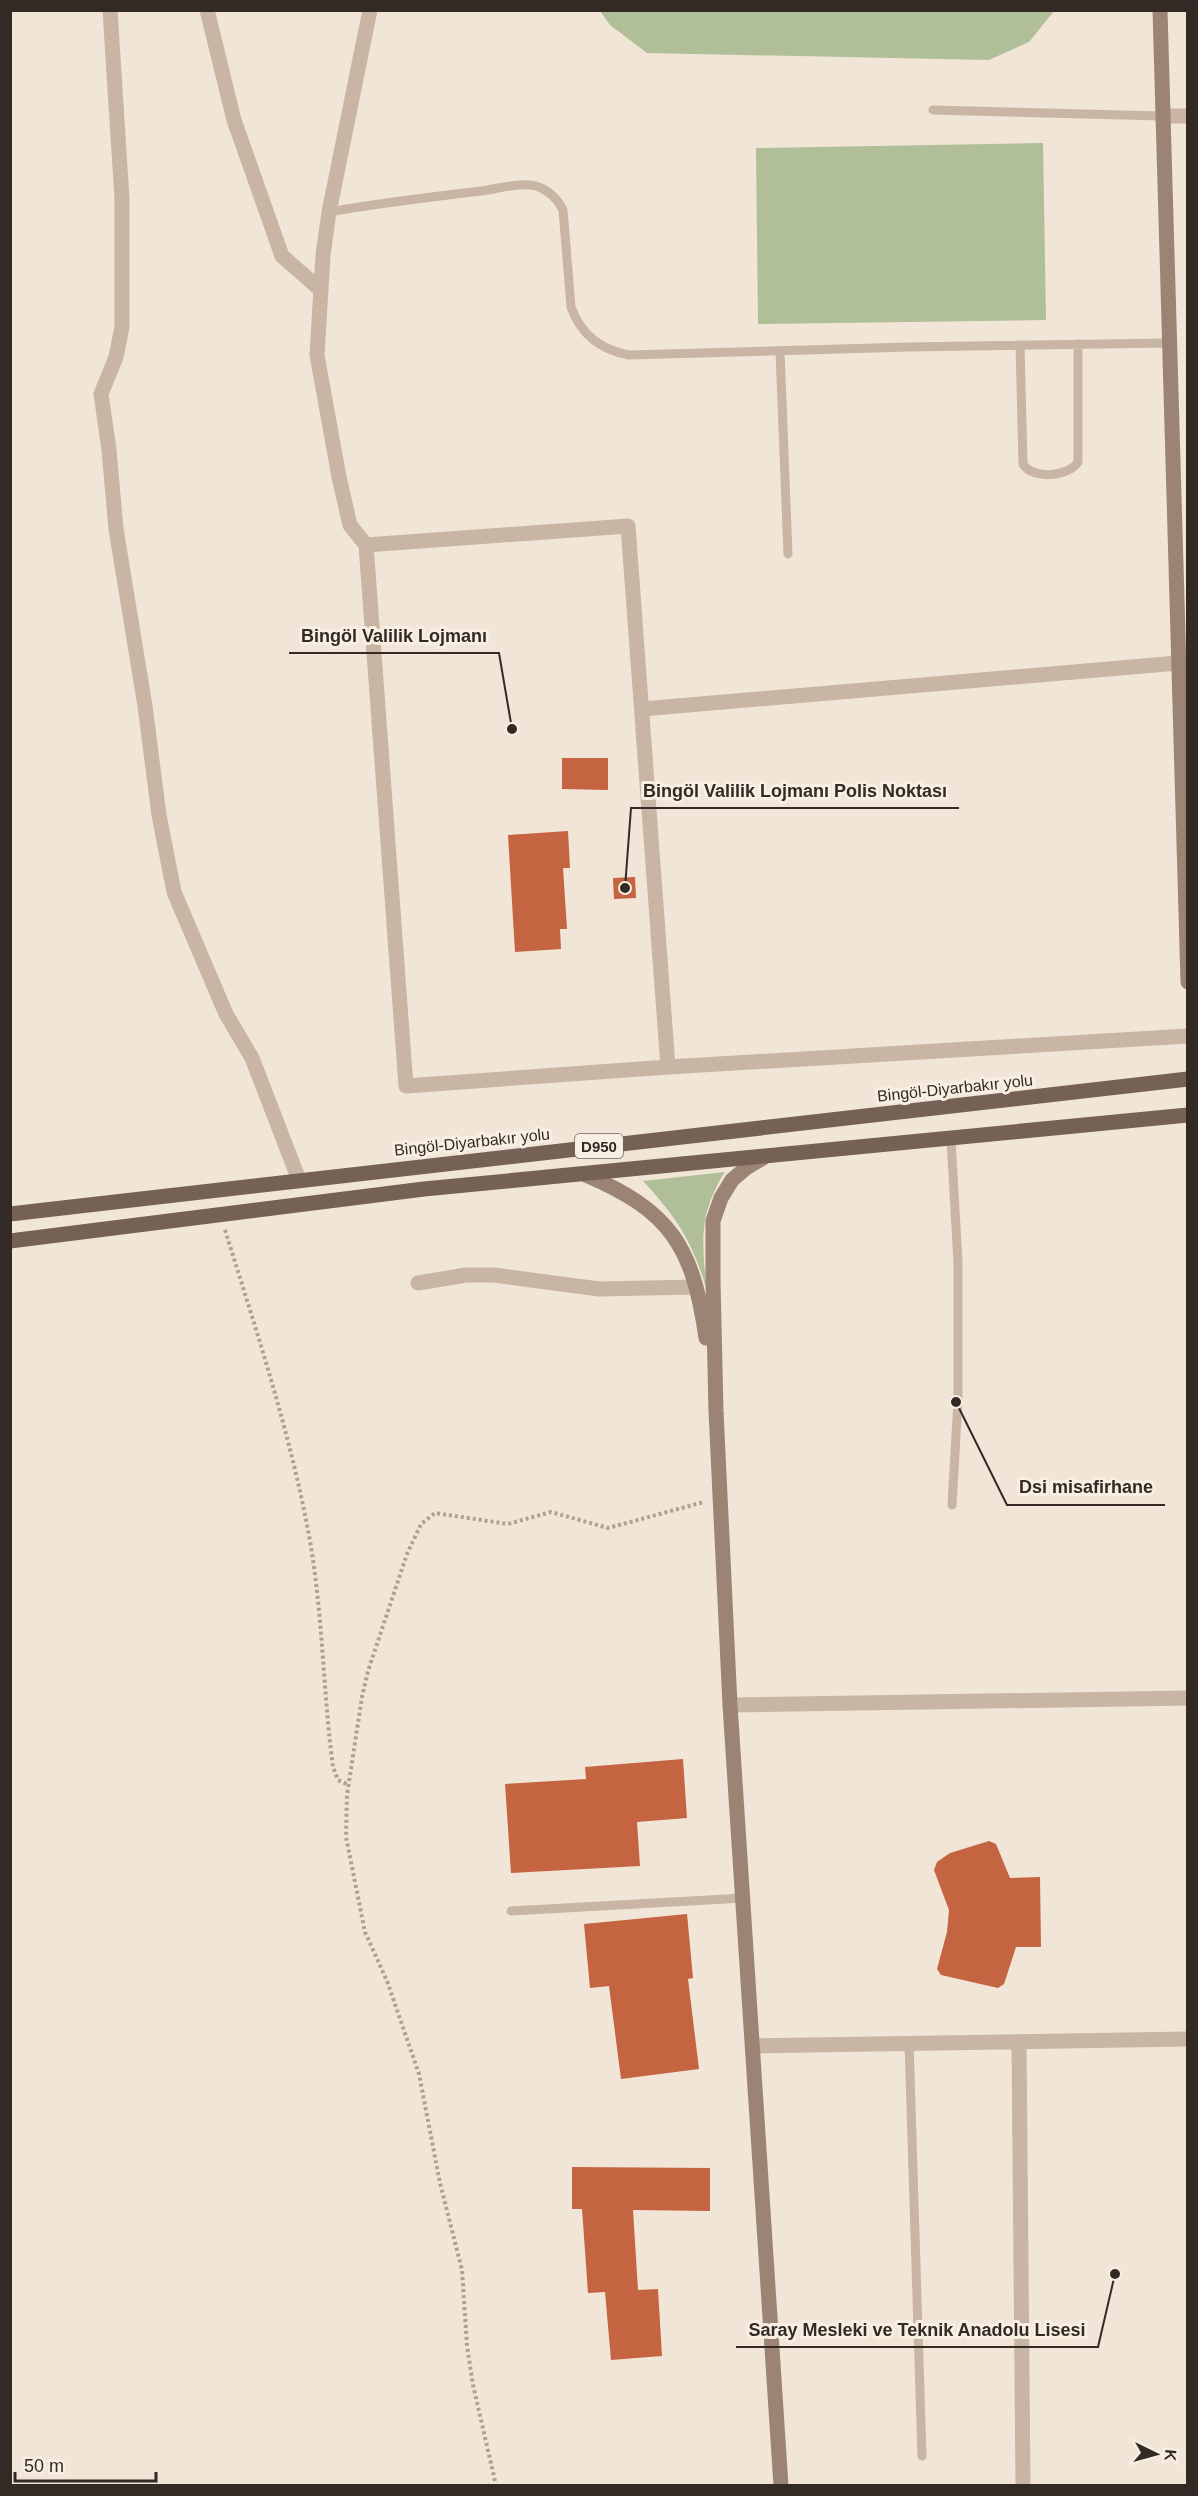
<svg xmlns="http://www.w3.org/2000/svg" width="1198" height="2496" viewBox="0 0 1198 2496" font-family="Arial,sans-serif">
  <style>
    .green { fill: #b0bf97 }
    .building { fill: #c56440 }
    .lines { fill: none; stroke-linecap: round; stroke-linejoin: round }
    .path { stroke: #b39f8d; stroke-width: 4; stroke-dasharray: 3 3; stroke-linecap: butt }
    .lane { stroke: #c8b5a3; stroke-width: 9 }
    .street { stroke: #c8b5a3; stroke-width: 15 }
    .secondary { stroke: #9b8474; stroke-width: 15 }
    .primary { stroke: #756156; stroke-width: 15 }
    .labels { text-anchor: middle; dominant-baseline: central; stroke-width: 6; stroke-linejoin: round; paint-order: stroke }
    .shield { fill: #f8efe2; stroke: #6e655e; stroke-width: 1.5 }
    .shield-label { font-size: 15px; font-weight: bold; fill: #332a25 }
    .street-label { font-size: 16px; fill: #332a25; stroke: #f8efe2 }
    .leader { fill: none; stroke: #332a25; stroke-width: 2 }
    .callout-dot { fill: #332a25; stroke: #f8efe2; stroke-width: 2 }
    .callout-label { font-size: 18px; text-anchor: middle; font-weight: bold; fill: #332a25; stroke: #f8efe2; stroke-width: 6; stroke-linejoin: round; paint-order: stroke }
  </style>
  <rect width="100%" height="100%" fill="#f0e5d6"/>
  <path class="green" d="M600,11h454l-25,31 -40,18 -342,-7 -37,-28z
    M1043,143l3,177 -288,4 -2,-176z
    M725,1172c-27,42 -23,72 -18,119 -14,-49 -30,-73 -64,-110z"/>
  <path class="building" d="M562,758h46v32l-46,-1z
    M568,831l2,37h-7l4,61h-7l1,20 -46,3 -7,-117z
    M635,877l1,21 -22,1 -1,-21z
    M683,1759l4,59 -50,4 3,44 -129,7 -6,-89 81,-5 -1,-12z
    M989,1841l7,3 14,34 30,-1 1,70h-25l-12,37 -6,4 -57,-13 -4,-6 10,-37 2,-22 -15,-40 3,-8 13,-9z
    M687,1914l6,64 -5,1 11,90 -78,10 -12,-93 -19,2 -6,-64z
    M572,2167l138,1v43l-77,-1 5,80 20,-1 4,67 -51,4 -6,-68 -17,1 -6,-84h-10z"/>
  <g class="lines">
    <path class="path" d="M225,1230c32,103 66,205 85,311 13,75 13,151 23,226l5,13 11,5
      M495,2481l-22,-96 -6,-39 -5,-76 -22,-87 -21,-109 -32,-93 -22,-49 -19,-95 1,-42 15,-98 6,-26 39,-117 14,-30 14,-11 73,11 43,-12 57,16 96,-26"/>
    <path class="lane" d="M933,110l228,6
      M329,212c50,-9 101,-15 152,-21 16,-2 39,-9 55,-5 13,4 21,12 27,24l8,97c10,28 30,43 58,48l280,-8 259,-4
      M1020,345l3,119c10,16 45,13 55,-2v-118
      M780,352l8,202
      M951,1140l7,122v138l-6,105
      M511,1911l233,-13
      M909,2043l13,413"/>
    <path class="street" d="M110,10l12,189v128l-6,30 -15,37 8,56 7,79 29,177 14,109 15,77 52,122 26,44 47,122
      M207,10l27,110 48,136 39,34
      M370,10l-41,202 -6,43 -6,100 22,122 11,48 16,20 40,541 262,-19 520,-31
      M1161,116h27
      M366,545l262,-19 40,541
      M642,709l536,-46
      M418,1283l48,-8h28l105,14 97,-2
      M730,1705l458,-7
      M1019,2042l4,444
      M753,2046l435,-7"/>
    <path class="secondary" d="M1160,10l28,972
      M763,1158l-17,10 -14,12 -11,18 -8,23v60l3,130 14,294 51,781
      M586,1175c85,36 107,72 120,163"/>
    <path class="primary" d="M10,1214l1178,-135
      M10,1241l414,-52 764,-74"/>
  </g>
  <g class="labels">
    <rect class="shield" x="575" y="1134" width="48" height="24" rx="4.5"/>
    <g class="shield-label">
      <text x="599" y="1146">D950</text>
    </g>
    <g class="street-label">
      <text transform="translate(955 1088) rotate(-6)">Bingöl-Diyarbakır yolu</text>
      <text transform="translate(472 1142) rotate(-6)">Bingöl-Diyarbakır yolu</text>
    </g>
  </g>
  <path class="leader" d="M512 729L499 653H289M625 888L631 808H959M956 1402L1007 1505H1165M1115 2274L1098 2347H736"/>
  <g class="callout-dot">
    <circle cx="512" cy="729" r="6"/>
    <circle cx="625" cy="888" r="6"/>
    <circle cx="956" cy="1402" r="6"/>
    <circle cx="1115" cy="2274" r="6"/>
  </g>
  <g class="callout-label">
    <text x="394" y="642">Bingöl Valilik Lojmanı</text>
    <text x="795" y="797">Bingöl Valilik Lojmanı Polis Noktası</text>
    <text x="1086" y="1493">Dsi misafirhane</text>
    <text x="917" y="2336">Saray Mesleki ve Teknik Anadolu Lisesi</text>
  </g>
  <rect width="1198" height="2496" fill="none" stroke="#332a25" stroke-width="24"/>
  <g transform="translate(1156 2454) rotate(95)" stroke="#f8efe2" stroke-width="4.5" paint-order="stroke">
  <path d="M0-4.5L10 22L0 15L-10 22Z" fill="#332a25"/>
  <text y="-9" font-size="16" font-weight="bold" text-anchor="middle" fill="#332a25">K</text>
  </g>
  <path d="M15 2472v9h141v-9" fill="none" stroke="#332a25" stroke-width="3"/>
  <text x="24" y="2472" font-size="18" fill="#332a25" stroke="#f8efe2" stroke-width="4.5" paint-order="stroke">50 m</text>
</svg>
